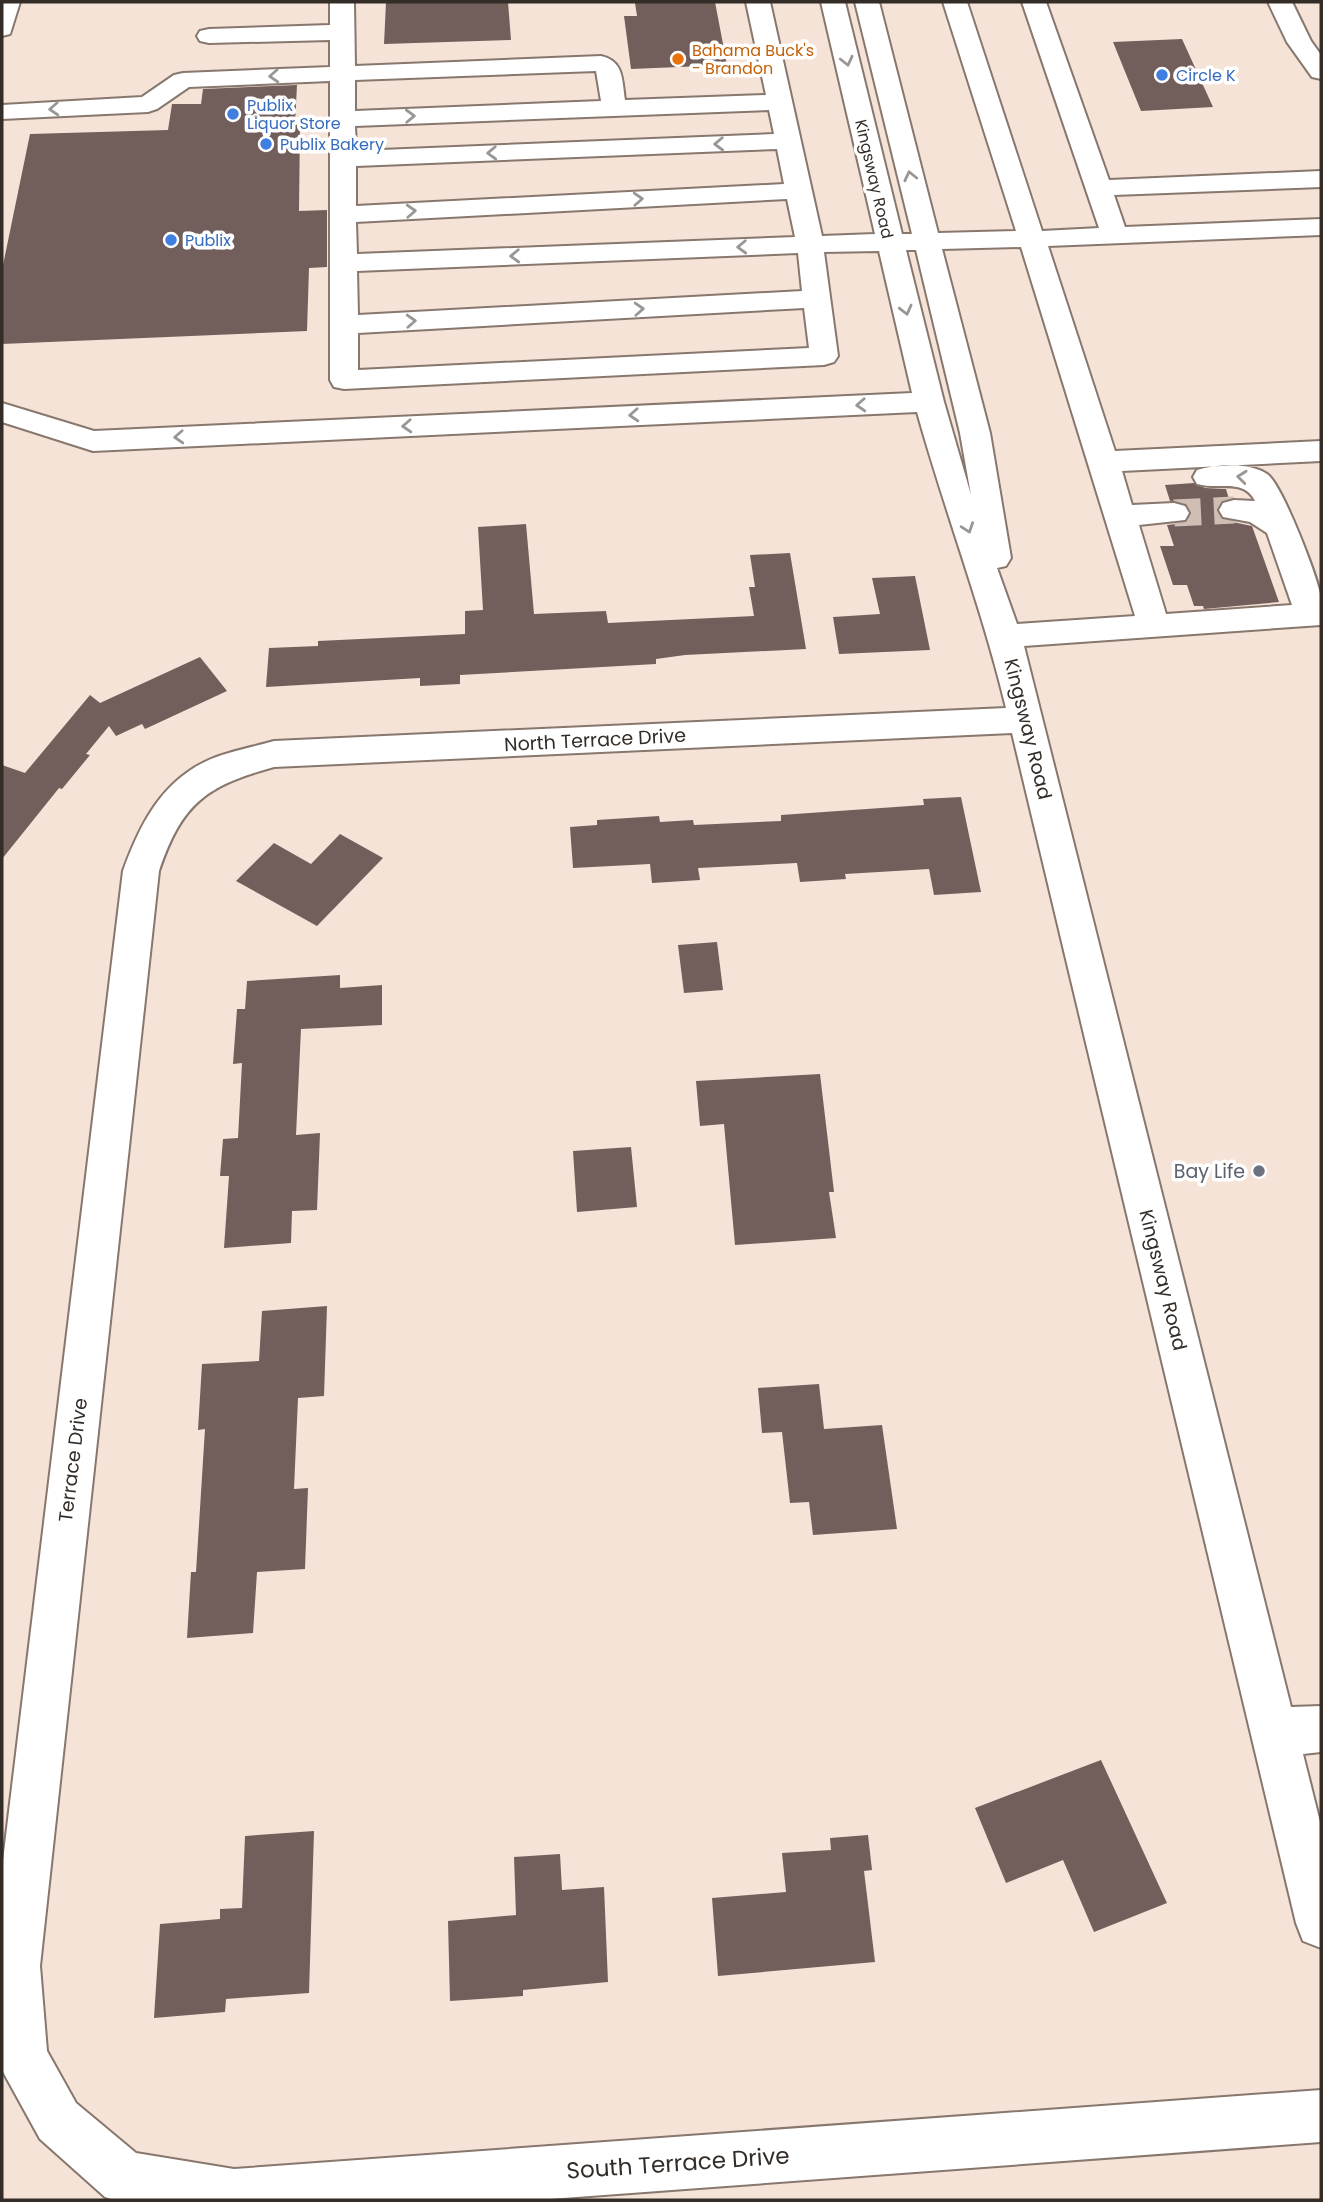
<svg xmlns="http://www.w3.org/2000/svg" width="1323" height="2202" viewBox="0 0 1323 2202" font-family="Poppins,sans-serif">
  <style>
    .building { fill: #725f5b }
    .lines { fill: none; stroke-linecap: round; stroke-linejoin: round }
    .minor-tunnel { stroke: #cebeb4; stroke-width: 27; stroke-dasharray: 27 13; stroke-linecap: butt }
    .minor-casing { stroke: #87776d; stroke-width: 4 }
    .minor { fill: #fff; fill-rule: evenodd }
    .oneway { stroke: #999693 }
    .food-dot { fill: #e8710a; stroke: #fff; stroke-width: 2.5 }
    .shop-dot { fill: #3f7fe0; stroke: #fff; stroke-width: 2.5 }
    .worship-dot { fill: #6b7280; stroke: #fff; stroke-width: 2.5 }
    .labels { text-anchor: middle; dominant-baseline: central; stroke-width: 7; stroke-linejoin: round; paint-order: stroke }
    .far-food-label { font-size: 16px; fill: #c56008; stroke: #fff; text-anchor: start }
    .far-shop-label { font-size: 16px; fill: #366cbe; stroke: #fff; text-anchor: start }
    .far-street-label { font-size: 16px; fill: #332c27; stroke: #fff }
    .street-label { font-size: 19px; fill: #332c27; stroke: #fff }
    .worship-label { font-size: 19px; fill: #5b616d; stroke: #fff; text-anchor: end }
    .near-street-label { font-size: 23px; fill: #332c27; stroke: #fff }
  </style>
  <rect width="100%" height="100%" fill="#f5e3d7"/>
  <path class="building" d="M386,2h122l3,38 -127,4z
    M661,2h54l12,63 -96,4 -7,-53h13l-2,-13z
    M1182,39l31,68 -72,4 -28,-69z
    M297,85l-2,39h5l-1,87 28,-1v57l-18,1 -2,63 -305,13v-74l28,-136 138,-4 4,-26h29l2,-15z
    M1194,483l11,5 21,1 3,10 -8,3 -4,9 6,9 29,6 27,76 -75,7 -1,-3h-9l-7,-21h-14l-13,-39h14l-7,-21 18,-2 6,-11 -5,-9 -16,-2 -5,-16z
    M526,524l8,90 72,-3 2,12 146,-7 -5,-29h6l-5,-32 40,-2 16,96 -121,6 -29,4v5l-196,11v9l-40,2v-8l-154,9 3,-39 49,-2v-5l147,-7v-23l18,-1 -5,-83z
    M915,576l15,74 -91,4 -6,-37 47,-3 -8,-36z
    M200,657l27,34 -82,38 -3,-5 -26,12 -7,-10 -23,28 4,1 -28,34 -3,-1 -57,71v-94l23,8 65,-78 10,8z
    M961,797l20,95 -47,3 -5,-26 -84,5 1,5 -46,3 -3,-19 -99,5 2,12 -48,3 -2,-19 -77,4 -3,-41 27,-2v-5l62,-4 1,6 33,-2 1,5 87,-4v-6l143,-10 -1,-6z
    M340,834l43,24 -66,68 -81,-45 38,-38 37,21z
    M717,942l6,48 -39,3 -6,-48z
    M340,975v13l42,-3v40l-81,4 -5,106 24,-2 -3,77 -25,1 -1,32 -67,5 5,-72h-9l3,-37 15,-1 4,-75 -9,1 4,-55h8l2,-28z
    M820,1074l14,118h-5l7,46 -101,7 -11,-121 -24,2 -4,-45z
    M631,1147l6,60 -60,5 -4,-61z
    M327,1306l-3,90 -26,2 -4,91 14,-1 -3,81 -48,3 -4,61 -66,5 4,-66h5l9,-143 -7,1 4,-66 57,-3 3,-50z
    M819,1384l5,45 58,-4 15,104 -84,6 -4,-33 -19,1 -8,-71 -20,1 -4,-45z
    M1101,1760l66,143 -73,29 -31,-72 -57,23 -31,-75z
    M314,1831l-5,162 -83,6 -1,13 -71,6 6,-94 60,-5v-10l22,-1 3,-72z
    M868,1835l4,35 -8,1 11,91 -157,14 -6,-78 74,-6 -4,-39 49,-3 -1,-12z
    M560,1854l2,36 42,-3 4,95 -85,8v6l-73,5 -2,-80 68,-6 -2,-58z"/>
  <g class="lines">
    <path class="minor-tunnel" d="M1174,513l60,-3"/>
    <defs>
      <path id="minor" d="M2,2h18l-10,32 -8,2z
        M330,2h24l1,64 246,-10c23,5 21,24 24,44l141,-5 -20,-93h24l52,234 53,-2 -54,-232h24l57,232h10l-57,-232h24l59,231 78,-2 -73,-229h24l75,229 57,-3 -77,-226h24l63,178 212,-9v16l-207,8 11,32 196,-8v16l-273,11 67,205 206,-10v20l-199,10 10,34 42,-2 11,3 4,7 -4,7 -46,5 27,89 126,-9 -25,-72 -17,-11 -27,-5 -4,-7 4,-7 11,-3 21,1c-11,-23 -37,-11 -58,-17l-4,-7 4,-7c20,-6 52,-8 70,4 15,10 51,104 54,124 1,9 0,18 0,27l-297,21 267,1061 30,-1v46l-18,2 18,72v122l-18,-7 -7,-18 -284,-1190 -738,34c-68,19 -92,36 -115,104l-119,1095 7,85 29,52 60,50 98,16 1087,-79v52l-785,58h-422l-9,-3 -65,-58 -38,-69v-201l121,-998c17,-47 39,-91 88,-112 20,-8 42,-12 63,-18l732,-33c-24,-100 -61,-196 -89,-296l-824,39 -91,-29v-19l92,28 818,-38 -33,-142 -55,1 14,104 -4,6 -10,3 -480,24 -10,-2 -4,-7v-299l-141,6 -32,22 -9,3 -146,7v-14l140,-8 32,-22 9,-2 147,-6v-27l-121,3 -9,-2 -3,-5 3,-5 9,-2 121,-4zM596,71l5,30 -246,10v-31zM769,110l5,24 -418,17 -1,-25zM777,149l7,35 -428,22v-40zM787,199l8,38 -438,17 -1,-32zM1021,247l114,369 -118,8 -20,-56 9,-2 5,-8 -21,-125 -48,-184zM906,250h10l44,183 11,62 -27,-93zM798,253l4,38 -444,24 -1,-44zM804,308l5,40 -451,22v-37z
        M1268,2h24l19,39 10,14v24l-9,-2 -25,-35z"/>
    </defs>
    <use href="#minor" class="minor-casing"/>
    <use href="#minor" class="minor"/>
  </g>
  <defs><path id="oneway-chevron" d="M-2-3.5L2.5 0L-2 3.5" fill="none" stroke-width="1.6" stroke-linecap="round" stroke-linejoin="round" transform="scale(1.75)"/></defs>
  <g class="oneway">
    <use href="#oneway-chevron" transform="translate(847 61) rotate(77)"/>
    <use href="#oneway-chevron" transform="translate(274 76) rotate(177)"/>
    <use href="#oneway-chevron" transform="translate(54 109) rotate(177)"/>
    <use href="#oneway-chevron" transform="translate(410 116) rotate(-2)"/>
    <use href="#oneway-chevron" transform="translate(719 144) rotate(178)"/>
    <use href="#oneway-chevron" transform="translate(492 153) rotate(178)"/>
    <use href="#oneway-chevron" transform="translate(910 176) rotate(-103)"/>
    <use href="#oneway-chevron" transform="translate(638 199) rotate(-3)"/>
    <use href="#oneway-chevron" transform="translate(411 211) rotate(-3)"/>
    <use href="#oneway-chevron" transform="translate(742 247) rotate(178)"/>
    <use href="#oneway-chevron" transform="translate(515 256) rotate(178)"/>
    <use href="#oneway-chevron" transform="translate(639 309) rotate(-3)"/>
    <use href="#oneway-chevron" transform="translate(906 310) rotate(76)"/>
    <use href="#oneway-chevron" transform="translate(411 321) rotate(-3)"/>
    <use href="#oneway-chevron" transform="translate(861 405) rotate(177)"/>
    <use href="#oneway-chevron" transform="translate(634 415) rotate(177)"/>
    <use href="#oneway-chevron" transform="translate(407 426) rotate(177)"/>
    <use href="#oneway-chevron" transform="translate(179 437) rotate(177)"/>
    <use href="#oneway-chevron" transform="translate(1242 477) rotate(-174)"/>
    <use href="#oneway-chevron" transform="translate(968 528) rotate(71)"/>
  </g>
  <circle class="food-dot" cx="678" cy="59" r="7"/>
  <g class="shop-dot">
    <circle cx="1162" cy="75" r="7"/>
    <circle cx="233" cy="114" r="7"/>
    <circle cx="266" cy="144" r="7"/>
    <circle cx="171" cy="240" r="7"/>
  </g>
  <circle class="worship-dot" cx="1259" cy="1171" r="7"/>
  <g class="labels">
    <g class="far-food-label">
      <text x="692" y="50">Bahama Buck's<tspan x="692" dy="18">- Brandon</tspan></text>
    </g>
    <g class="far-shop-label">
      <text x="1176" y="75">Circle K</text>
      <text x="247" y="105">Publix<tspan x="247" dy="18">Liquor Store</tspan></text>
      <text x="280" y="144">Publix Bakery</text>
      <text x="185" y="240">Publix</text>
    </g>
    <g class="far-street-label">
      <text transform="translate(874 179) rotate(77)">Kingsway Road</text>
    </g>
    <g class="street-label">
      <text transform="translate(1028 729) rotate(76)">Kingsway Road</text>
      <text transform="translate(595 740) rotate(-3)">North Terrace Drive</text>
      <text transform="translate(1163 1280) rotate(76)">Kingsway Road</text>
      <text transform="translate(73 1460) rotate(-83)">Terrace Drive</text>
    </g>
    <g class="worship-label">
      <text x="1245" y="1171">Bay Life</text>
    </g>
    <g class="near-street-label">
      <text transform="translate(678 2163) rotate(-4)">South Terrace Drive</text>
    </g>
  </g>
  <rect width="1323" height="2202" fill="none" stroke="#332c27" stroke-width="7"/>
</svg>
